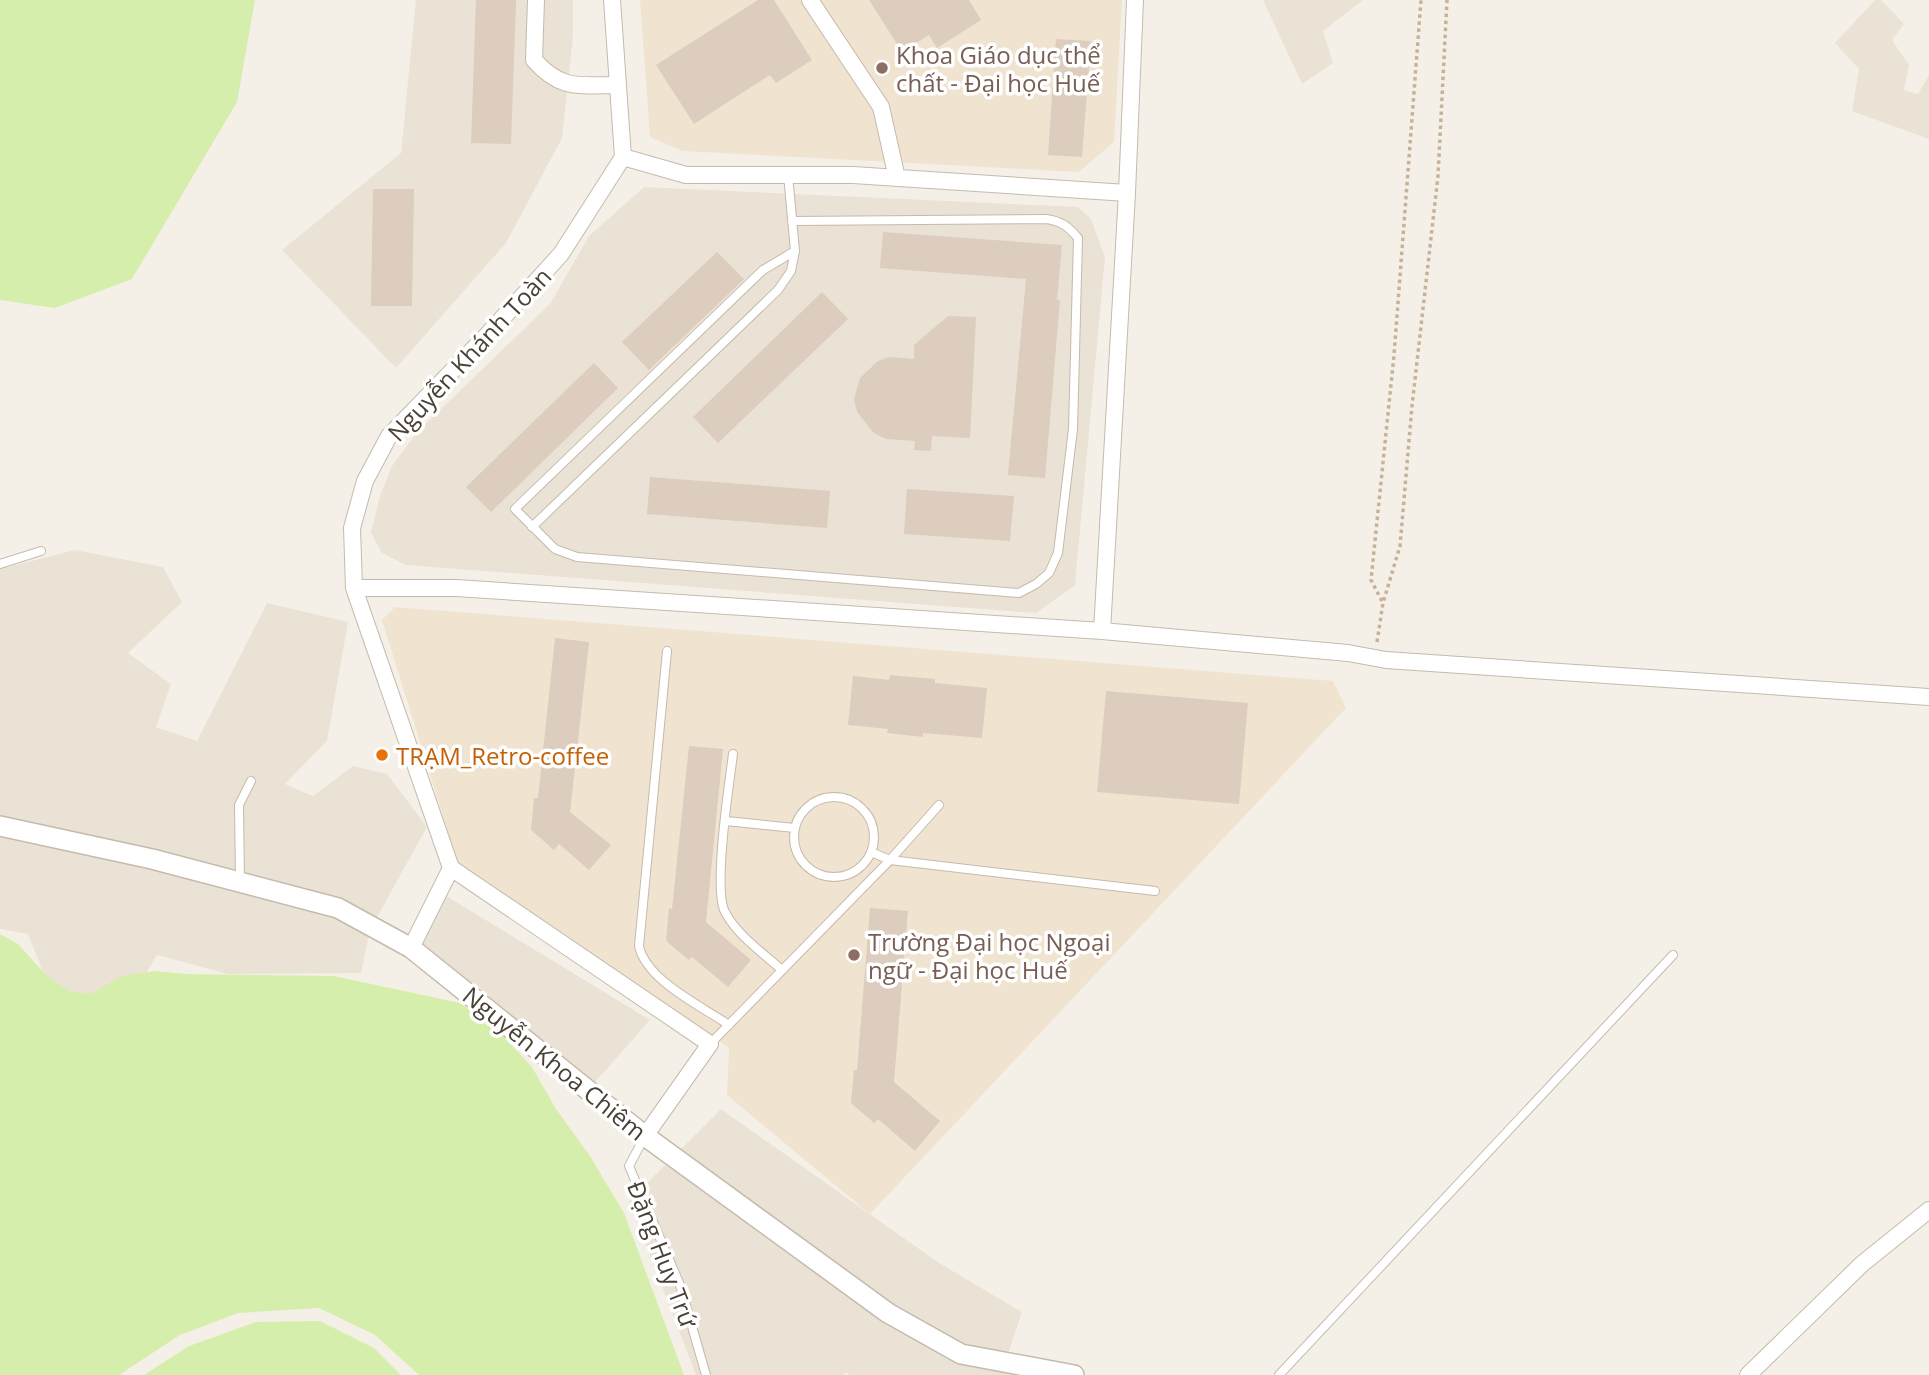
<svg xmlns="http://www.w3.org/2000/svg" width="1929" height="1375" viewBox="0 0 1929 1375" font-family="'Open Sans',sans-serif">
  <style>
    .residential { fill: #eae2d5 }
    .education { fill: #f0e4d0 }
    .green { fill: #d6eeac }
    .building { fill: #dccdbe }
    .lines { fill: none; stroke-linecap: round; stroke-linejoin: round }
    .service-casing { stroke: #c5baac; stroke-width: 10 }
    .minor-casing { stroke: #c5baac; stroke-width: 18 }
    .tertiary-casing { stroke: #c5baac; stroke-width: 22 }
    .path { stroke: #c6b298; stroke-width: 3.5; stroke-dasharray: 3.5 3.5; stroke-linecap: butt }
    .service { stroke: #fff; stroke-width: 8 }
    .minor { stroke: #fff; stroke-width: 16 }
    .tertiary { stroke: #fff; stroke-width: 19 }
    .education-dot { fill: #8d6e63; stroke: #fff; stroke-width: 2.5 }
    .food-dot { fill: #e8710a; stroke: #fff; stroke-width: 2.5 }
    .labels { text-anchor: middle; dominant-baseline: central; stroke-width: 7; stroke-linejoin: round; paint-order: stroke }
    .education-label { font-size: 24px; fill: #785e54; stroke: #fff; text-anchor: start }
    .street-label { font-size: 24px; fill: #4a4035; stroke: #fff }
    .food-label { font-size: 24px; fill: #c56008; stroke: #fff; text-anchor: start }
  </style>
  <rect width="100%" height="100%" fill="#f5f0e7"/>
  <path class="residential" d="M416,0h157v37l-11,101 -56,105 -110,125 -114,-118 119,-97z
    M1263,0h100l-40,31 10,32 -31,21z
    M1875,0h6l23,24 -12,16 17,25 -5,25 14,4 11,-19v64l-77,-28 7,-42 -24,-26z
    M644,187l434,20 13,12 14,38 -30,328 -39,28 -631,-48 -24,-13 -10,-20 9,-36 12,-30 26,-35 132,-127 39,-68z
    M75,550l88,17 19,35 -54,51 43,31 -15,43 41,14 70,-138 81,19 -21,119 -42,43 28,12 40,-30 34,8 40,53 -57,103 -9,43 -133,1 -71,-19 -19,32 -78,28 -32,-81 -28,-5v-360z
    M443,894l207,126 -61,69 -167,-146z
    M721,1109l218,154 83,49 -20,60 10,3h-162l-4,-3 -2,3h-148l-67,-174z"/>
  <path class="education" d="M640,0h482l-8,142 -35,30 -397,-21 -32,-14z
    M395,607l938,74 13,27 -476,506 -143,-119 2,-47 -272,-187 -75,-241z"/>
  <path class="green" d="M0,0h255l-18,102 -105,177 -77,29 -55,-8z
    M0,934l18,10 29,32 22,15 22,3 30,-18 34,-5 31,3 148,2 126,27 32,21 40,43 24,42 34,47 34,57 60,162h-265l-44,-40 -56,-27 -81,5 -58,22 -61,40h-119z
    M320,1321l54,27 27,27h-257l45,-29 67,-24z"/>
  <path class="building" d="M476,0h40l-5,144 -40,-1z
    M758,0h16l38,60 -36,23 -6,-8 -76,49 -38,-59z
    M869,0h100l12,20 -44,28 -8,-13 -27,17z
    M1056,39l35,2 -9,116 -34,-2z
    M373,189h41l-2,117h-41z
    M883,232l179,13 -5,55h3l-15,178 -37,-3 18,-196 -146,-11z
    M717,252l27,27 -95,91 -27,-28z
    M822,292l26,27 -130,124 -25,-26z
    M948,316l28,1 -6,121 -38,-2 -1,15 -17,-1 1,-9 -29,-2 -12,-6 -17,-21 -3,-13 6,-21 18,-17 11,-4 25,2v-14z
    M594,363l24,25 -127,124 -25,-25z
    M650,477l180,14 -3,37 -180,-14z
    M907,489l107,7 -4,45 -106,-7z
    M555,638l34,4 -19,170 41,33 -22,25 -30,-26 -5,6 -23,-20 3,-32h4z
    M890,675l45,4v4l52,5 -5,50 -59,-5v4l-36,-4 1,-4 -40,-4 5,-49 36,4z
    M1106,691l142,12 -9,101 -142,-12z
    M689,746l34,3 -17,173 45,38 -23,27 -36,-30 -3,3 -23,-19 3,-33 3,1z
    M870,908l38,3 -14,171 46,39 -25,30 -37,-32 -4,4 -23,-20 3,-33h3z"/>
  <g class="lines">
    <defs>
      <path id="service" d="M792,221l254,-2c15,2 22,7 32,19l-5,191 -15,124 -9,20 -13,11 -17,9 -442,-36 -22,-8 -40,-40 248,-239 32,-19
        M532,527l246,-237 13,-19 4,-20 -7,-76
        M0,564l41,-13
        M667,651l-28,295c7,34 62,60 90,79
        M733,754c-4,31 -20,135 -8,158 12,23 38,41 57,58
        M794 837a40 40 0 1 1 80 0a40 40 0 1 1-80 0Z
        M726,821l69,7
        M871,852l19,8 265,31
        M240,882l-1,-77 12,-24
        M710,1044l180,-184 49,-55
        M645,1136l-16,30 51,119 26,90
        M1279,1375l394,-420"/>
      <path id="minor" d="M536,0l-2,60c27,31 46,25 84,25
        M810,0l71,107 16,71
        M623,157l63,18h167l274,18
        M354,588h102l646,43 246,22 38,7 543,37
        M1102,631l25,-438 8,-193
        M451,868l259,176 -65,92
        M411,948l40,-80 -97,-280 -2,-60 13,-47 24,-45 99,-102 73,-80 62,-97 -11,-157
        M1748,1375l114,-111 67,-54"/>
      <path id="tertiary" d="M0,826l152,33 186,49 73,40 234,188 243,177 73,41 113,21"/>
    </defs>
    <use href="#service" class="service-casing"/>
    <use href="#minor" class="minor-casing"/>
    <use href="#tertiary" class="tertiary-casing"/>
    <path class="path" d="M1382,601l-11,-21 23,-225 27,-355
      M1377,642l6,-39 17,-57 12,-140 26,-230 9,-176"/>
    <use href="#service" class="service"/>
    <use href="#minor" class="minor"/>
    <use href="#tertiary" class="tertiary"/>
  </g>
  <g class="education-dot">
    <circle cx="882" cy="68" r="7"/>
    <circle cx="854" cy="955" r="7"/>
  </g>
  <circle class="food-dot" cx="382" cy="755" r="7"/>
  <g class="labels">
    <g class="education-label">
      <text x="896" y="54">Khoa Giáo dục thể<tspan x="896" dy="28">chất - Đại học Huế</tspan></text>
      <text x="868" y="941">Trường Đại học Ngoại<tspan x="868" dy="28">ngữ - Đại học Huế</tspan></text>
    </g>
    <g class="street-label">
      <text transform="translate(469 354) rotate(-47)">Nguyễn Khánh Toàn</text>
      <text transform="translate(555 1063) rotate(39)">Nguyễn Khoa Chiêm</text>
      <text transform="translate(663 1254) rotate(69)">Đặng Huy Trứ</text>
    </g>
    <g class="food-label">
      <text x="396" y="755">TRẠM_Retro-coffee</text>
    </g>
  </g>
</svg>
